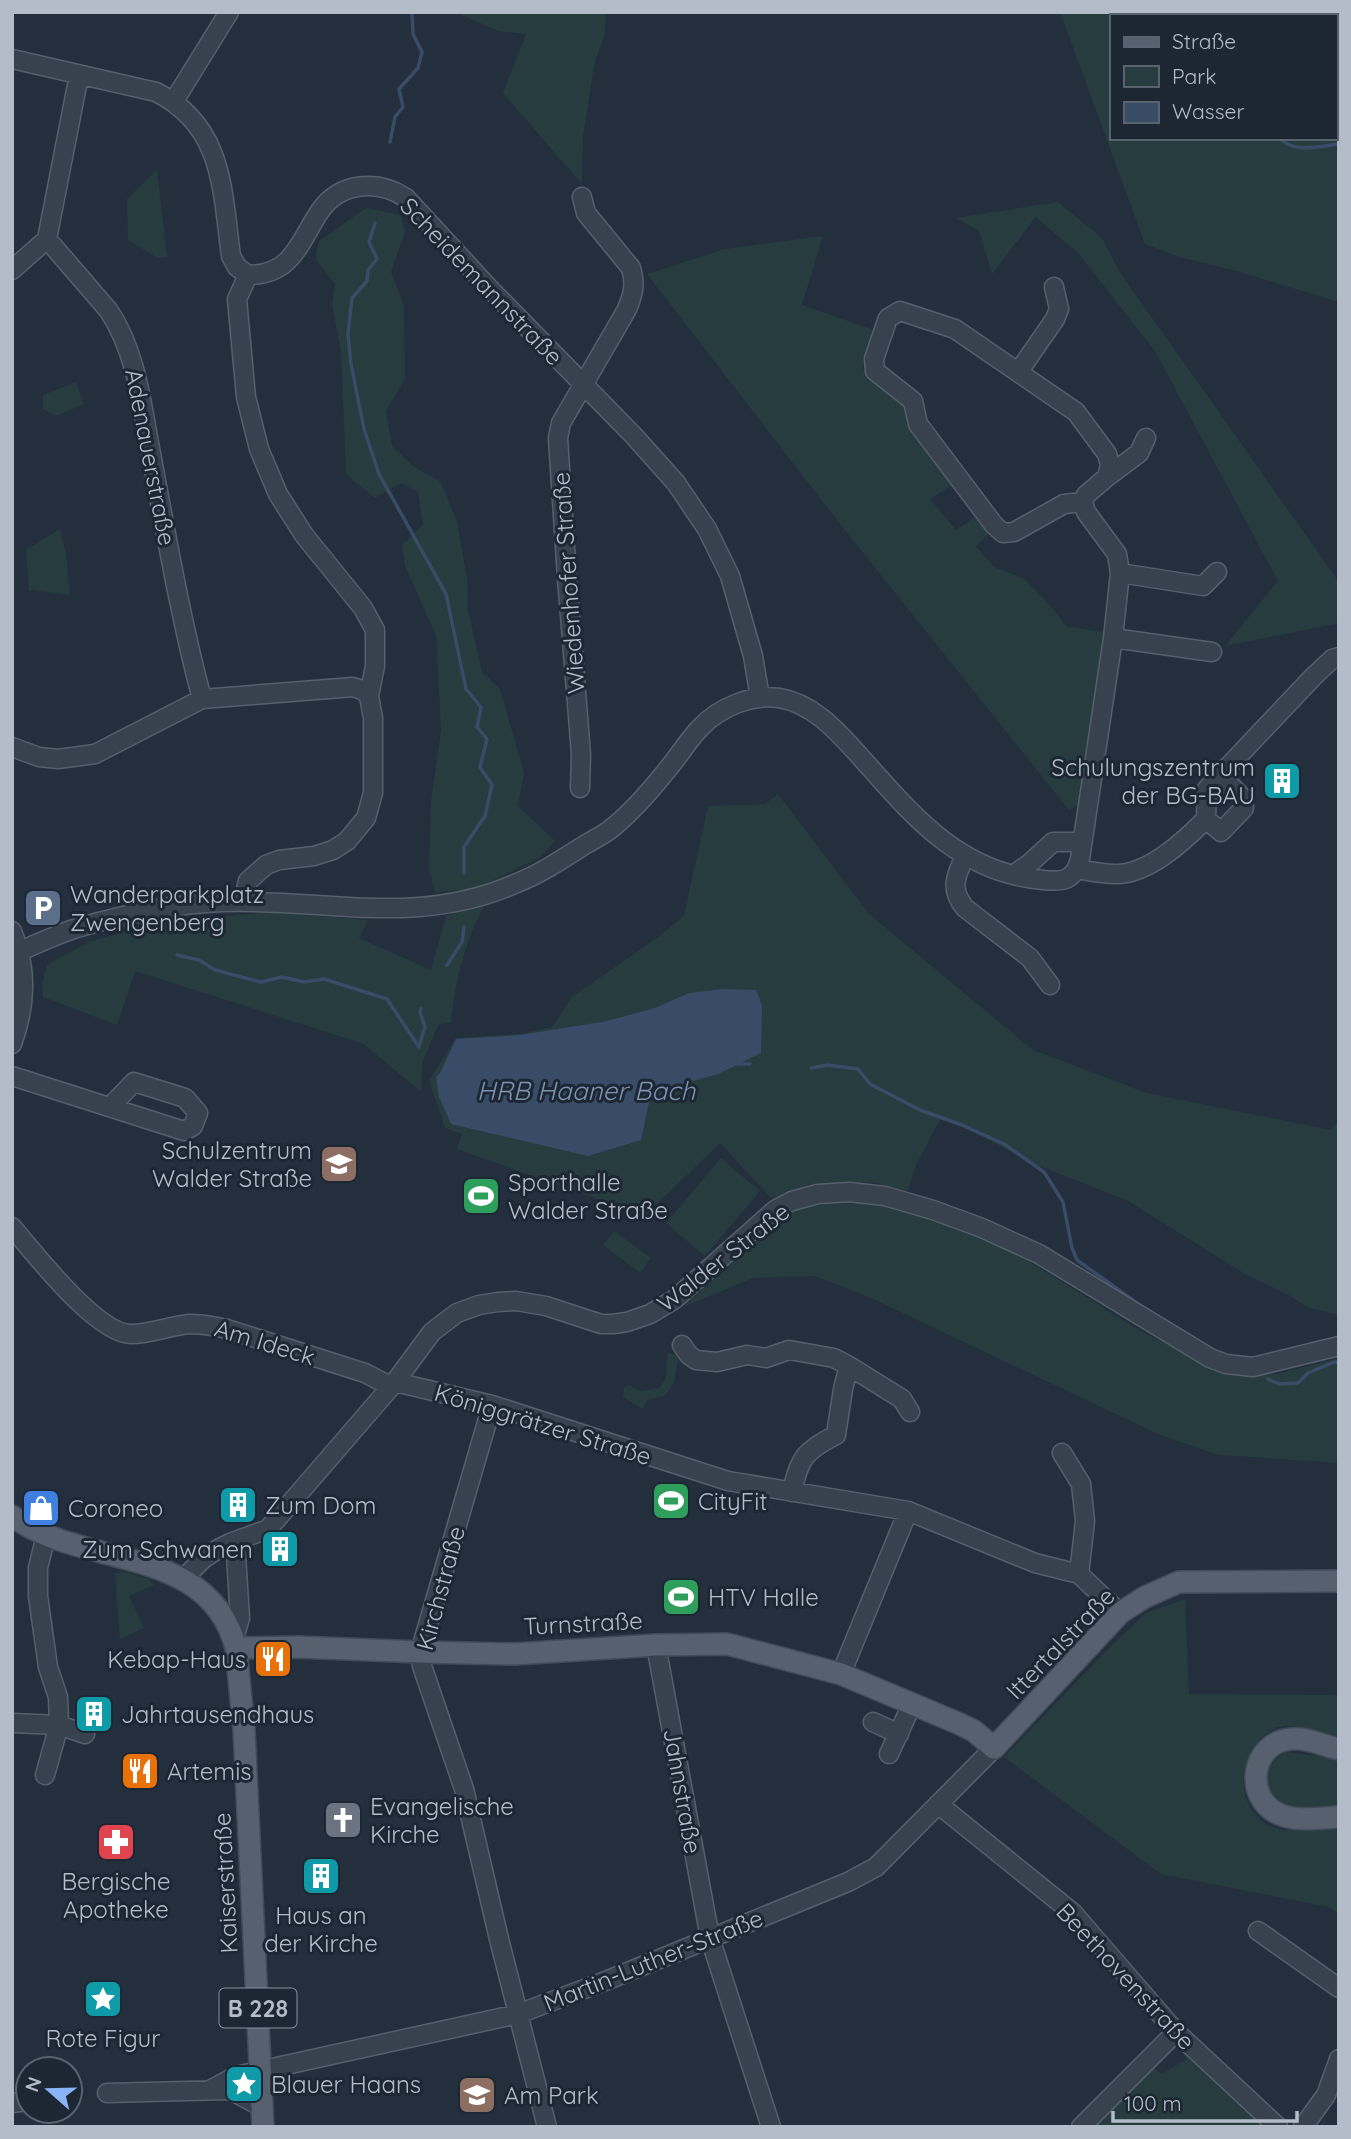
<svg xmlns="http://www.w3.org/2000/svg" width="1351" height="2139" viewBox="0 0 1351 2139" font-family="Quicksand,sans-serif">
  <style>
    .green { fill: #263c3f; fill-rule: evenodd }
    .water { fill: #394c67 }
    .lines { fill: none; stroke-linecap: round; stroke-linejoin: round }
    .stream { stroke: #394c67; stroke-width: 3.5 }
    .minor-casing { stroke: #565f6c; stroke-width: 21 }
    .major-casing { stroke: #414a57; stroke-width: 24 }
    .minor { stroke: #38414e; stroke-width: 18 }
    .major { stroke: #56606e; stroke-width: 21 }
    .labels { text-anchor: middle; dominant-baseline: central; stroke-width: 6; stroke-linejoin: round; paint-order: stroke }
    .shield { fill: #1d2633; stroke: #878f9c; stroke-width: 2 }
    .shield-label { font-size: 23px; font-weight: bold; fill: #b4bcc9 }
    .street-label { font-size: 24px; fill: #b4bcc9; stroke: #1d2633 }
    .poi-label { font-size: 24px; fill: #b4bcc9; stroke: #1d2633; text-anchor: start }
    .water-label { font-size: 26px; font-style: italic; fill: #7c92b1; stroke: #1d2633 }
  </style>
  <rect width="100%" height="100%" fill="#242f3e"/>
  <path class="green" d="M462,12h144l-2,25 -9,24 -12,76 -1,47 -79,-91 23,-59 -28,-3 -36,-16z
    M1060,12h279v290l-106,-32 -54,-13 -34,-13zM1111,16h224v122h-224z
    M157,170l10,87 -9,1 -30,-18 -1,-41z
    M1058,202l44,36 19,36 218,308v41l-114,23 53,-65 -123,-230 -77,-98 -42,-36 -44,57 -13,-43 -23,-13z
    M366,208l35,7 4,17 -14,40 13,34 1,73 -19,32 6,35 22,21 27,15 16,40 10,56 1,32 14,62 18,17 24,84 -6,33 37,35 -16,17 -64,31 -40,3 -6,-24 2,-66 10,-72 -5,-95 -31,-69 -3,-21 21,-20 -5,-33 -17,-9 -26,15 -29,-24 -5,-122 -9,-48 3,-20 -20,-25 4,-18z
    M823,236l-21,69 72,25 -12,38 44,40 51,74 -27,17 26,31 24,-16 12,17 -16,15 18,21 30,12 25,25 17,22 42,7 -24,168 -15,9 -232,-290 -190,-246 78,-25z
    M76,382l8,22 -28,12 -13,-7v-14z
    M60,529l6,25 4,41 -41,-5 -3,-40z
    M778,794l91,120 164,136 114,43 184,37 8,-10v195l-32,-8 -20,-13 -42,-20 -117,-73 -88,-35 -75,-38 -24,-10 -25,47 -8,26 -36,-9 -68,7 -28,14 -56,-60 -64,62 -5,13 -194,-69 5,-15 -17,-6 -16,-48 27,-42 64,-4 32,-7 20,-30 89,-62 23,-20 24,-109 57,-2z
    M484,906c-19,35 -29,76 -33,116l-13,3 -15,36 -2,31 -57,-48 -229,-73 -18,54 -74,-28 -1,-13 5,-19 41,-23 63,-17 39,-6 80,-7 98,8 -9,18 72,32 15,-54z
    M721,1158l39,33 -55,65 -39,-33z
    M834,1199l65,7 91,31 144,90 83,44 60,3 62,-16v105l-120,-8 -59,-20 -289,-137 -56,-22 -62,2 -70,29 109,-98z
    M614,1231l37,27 -11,15 -37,-28z
    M668,1353l11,2 -5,27 -8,13 -19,5 -4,9 -20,-12 1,-9 5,-3 12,6 18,-3 6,-8z
    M120,1571l29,8 5,6 -25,11 15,32 -24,11 -5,-66h5z
    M1185,1599l4,95 150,1v42c-17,-4 -48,-15 -64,-9 -1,0 -8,6 -9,6 -32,24 -31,84 13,95 13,3 45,0 60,0v85l-10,-7 -168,-33 -157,-117 107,-111 35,-33z
    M1286,1752l53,7v49c-16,0 -35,2 -50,-3 -29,-9 -27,-40 -3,-53z
    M1188,2058l75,69h-175l62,-61 12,8z"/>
  <path class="water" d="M724,989l32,1 6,16 -1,47 -43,21 -67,19 -10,47 -53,16 -137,-32 -12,-27 -3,-20 4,-4 16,-34 64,-4 87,-14 48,-13 34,-15z"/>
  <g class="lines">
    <path class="stream" d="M1178,16v-4
      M1250,138h4
      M1280,138c13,16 40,8 59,6
      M390,142l5,-25 8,-10 -4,-18 19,-21 4,-16 -9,-18 -1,-22
      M375,223l-6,19 8,17 -9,11 -1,11 -15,17 -4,36 3,30 13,65 15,45 67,120 20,95 15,18 -4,20 10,12 -7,28 12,18 -7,31 -21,31v26
      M177,955l22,5 16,10 46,12 21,-5 22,5 20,-3 63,20 32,48
      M447,965l15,-23 2,-15
      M419,1046l6,-19 -5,-15 1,-3
      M736,1064h14
      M811,1068l17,-3 30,4 12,15 50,26 42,15 42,19 40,28 19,30 9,46 5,12 60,43
      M1268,1379l11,5 19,-1 10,-10 26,-11 5,1"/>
    <defs>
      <path id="minor" d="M12,59l144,33c68,34 66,98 75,164l6,11 11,8 -11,24 9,98 13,52 19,45 26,41 59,73 12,22v36l-6,30 4,22v75l-7,25 -19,23 -14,9 -19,6 -35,4 -13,5 -18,16 -5,21
        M174,101l55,-89
        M47,239l62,72c29,44 33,98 43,148 15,80 29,161 50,240
        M12,270l35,-31 32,-164
        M248,275c45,0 51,-33 72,-64 20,-29 58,-32 86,-13l84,91 144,147 42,47 31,46 23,47 23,80 7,42
        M900,311l55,18 121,83 31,42 3,11 -3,12 -21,18 -3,7 -19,2 -50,28 -11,1 -9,-8 -76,-101 -5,-23 -38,-30 -1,-12 14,-41z
        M1019,371l36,-52 4,-10 -5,-22
        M1107,477l32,-24 7,-15
        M1120,573l83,13 14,-14
        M1113,638l99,14
        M12,747l27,10 19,2 37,-5 107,-55 151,-12 9,3 7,6
        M580,788l1,-34 -14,-176 -9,-140 3,-15 65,-112c7,-15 10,-27 5,-43l-45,-55 -4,-16
        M1206,819l15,13 23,-24 -1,-10 -23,-23
        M965,857c-10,19 -15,33 0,51l65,50 20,27
        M1077,869c12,2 25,5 38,5 33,1 69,-33 91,-55l1,-30 106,-112 19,-18 7,-2
        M1014,874l15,-10 24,-22h29
        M12,931c16,38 14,75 0,113
        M20,951c19,-8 38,-17 57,-23 45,-13 98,-24 145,-26 103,-4 195,26 295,-19 25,-10 47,-25 69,-39 9,-5 19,-10 26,-16 20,-16 39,-38 55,-58 12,-14 21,-30 34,-43 19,-20 51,-33 78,-29 33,5 57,32 78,55 53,59 100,120 186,127 20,2 31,1 37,-21l33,-221 7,-65 -3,-19 -31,-42 -3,-10
        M12,1076l172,55 9,-5 5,-13 -13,-15 -51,-16 -24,25
        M12,1227c22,26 85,107 119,107 19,0 39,-8 58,-10 13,0 25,2 38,5l138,44 25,13
        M682,1345l7,10 7,5 21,2 30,-7 19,3 23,-8 45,8 15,8
        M395,1382l97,23 236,76 180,30 127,52 44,11 41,39
        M492,1405l-72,247 2,14 42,123 35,150 48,188
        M1062,1453l19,31 4,37 -6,53
        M792,1492c7,-34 13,-41 44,-57l7,-46 6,-23 53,33 8,13
        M230,1543l6,12 4,63 -6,20
        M183,1579l20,-20 15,-10 12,-6 38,-14 127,-147 37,-50 25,-19 22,-8 19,-3 18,-1 30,5 55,18h12l14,-2 23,-8 25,-15 100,-89 17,-9 26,-7 31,-2 36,4 48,14 49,18 57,26 171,104 16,6 27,3 86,-21
        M656,1645l54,293 61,189
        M841,1674l67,-163
        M873,1722l26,12
        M12,1723l47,2 26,9
        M889,1754l23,-50
        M45,1775l14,-50 -1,-28 -10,-30 -10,-71v-28l8,-33
        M938,1804l135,109 103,119 102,95
        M1258,1931l81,57
        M210,2090l26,-14 282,-62 90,-34 240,-98 28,-15 9,-9 109,-110
        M107,2093l120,-3 7,2 28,15
        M12,2103l16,-2
        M1081,2127l95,-95
        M1303,2127l23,-32 13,-36"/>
      <path id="major" d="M12,1516c70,53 197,27 224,132l8,82 19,397
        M236,1648l62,-1 122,5 95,2 141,-9 71,-1 114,30 119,50 14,7 20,17 126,-135 25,-16 34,-15 160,-1
        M1339,1749c-16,-3 -32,-12 -48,-10 -40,3 -48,59 -12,75 17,8 41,4 60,3"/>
    </defs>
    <use href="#minor" class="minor-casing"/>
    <use href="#major" class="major-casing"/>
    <use href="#minor" class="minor"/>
    <use href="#major" class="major"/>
  </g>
  <defs>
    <symbol id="building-square" viewBox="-11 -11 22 22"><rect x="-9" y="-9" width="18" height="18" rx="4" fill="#0f9aa8" stroke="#1d2633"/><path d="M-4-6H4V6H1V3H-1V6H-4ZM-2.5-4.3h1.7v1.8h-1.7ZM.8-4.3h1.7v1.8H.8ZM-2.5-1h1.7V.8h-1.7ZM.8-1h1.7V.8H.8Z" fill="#fff"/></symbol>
    <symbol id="parking-square" viewBox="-11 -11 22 22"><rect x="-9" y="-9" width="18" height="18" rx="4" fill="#5c6f8a" stroke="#1d2633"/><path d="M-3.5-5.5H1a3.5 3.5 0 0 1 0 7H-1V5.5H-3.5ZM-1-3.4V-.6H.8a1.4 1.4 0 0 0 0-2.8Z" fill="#fff"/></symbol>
    <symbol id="school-square" viewBox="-11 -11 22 22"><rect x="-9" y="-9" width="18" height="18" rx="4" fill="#8d6e63" stroke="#1d2633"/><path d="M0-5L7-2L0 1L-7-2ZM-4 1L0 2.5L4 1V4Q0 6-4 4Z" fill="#fff"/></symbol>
    <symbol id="stadium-square" viewBox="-11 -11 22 22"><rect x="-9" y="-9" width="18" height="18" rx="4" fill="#2e9e5b" stroke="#1d2633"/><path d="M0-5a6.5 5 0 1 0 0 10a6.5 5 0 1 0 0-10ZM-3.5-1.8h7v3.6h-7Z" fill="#fff"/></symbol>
    <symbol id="shop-square" viewBox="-11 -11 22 22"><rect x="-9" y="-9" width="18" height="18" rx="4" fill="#3f7fe0" stroke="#1d2633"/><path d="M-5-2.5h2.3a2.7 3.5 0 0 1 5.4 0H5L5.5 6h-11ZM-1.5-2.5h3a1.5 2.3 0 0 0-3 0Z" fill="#fff"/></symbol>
    <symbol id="restaurant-square" viewBox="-11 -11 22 22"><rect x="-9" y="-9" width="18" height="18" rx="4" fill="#e8710a" stroke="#1d2633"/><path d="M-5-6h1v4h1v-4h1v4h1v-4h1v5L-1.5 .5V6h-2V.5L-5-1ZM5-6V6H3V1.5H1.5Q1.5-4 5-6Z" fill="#fff"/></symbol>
    <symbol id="church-square" viewBox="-11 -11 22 22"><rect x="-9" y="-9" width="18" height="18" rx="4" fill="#6b7280" stroke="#1d2633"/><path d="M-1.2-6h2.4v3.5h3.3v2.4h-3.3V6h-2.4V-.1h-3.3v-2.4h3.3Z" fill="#fff"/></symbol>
    <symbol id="pharmacy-square" viewBox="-11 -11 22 22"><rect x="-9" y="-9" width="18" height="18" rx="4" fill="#e0444e" stroke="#1d2633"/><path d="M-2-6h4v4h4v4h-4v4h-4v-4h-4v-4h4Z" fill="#fff"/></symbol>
    <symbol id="sight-square" viewBox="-11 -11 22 22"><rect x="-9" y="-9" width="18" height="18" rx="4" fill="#0f9aa8" stroke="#1d2633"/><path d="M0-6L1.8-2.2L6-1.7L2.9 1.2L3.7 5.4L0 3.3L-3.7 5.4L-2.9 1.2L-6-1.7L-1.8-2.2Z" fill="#fff"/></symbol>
  </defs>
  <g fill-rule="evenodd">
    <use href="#building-square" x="1260" y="759" width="44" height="44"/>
    <use href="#parking-square" x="21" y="886" width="44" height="44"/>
    <use href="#school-square" x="317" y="1142" width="44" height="44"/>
    <use href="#stadium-square" x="459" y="1174" width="44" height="44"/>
    <use href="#stadium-square" x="649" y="1479" width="44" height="44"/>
    <use href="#building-square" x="216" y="1483" width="44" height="44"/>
    <use href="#shop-square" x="19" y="1486" width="44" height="44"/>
    <use href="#building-square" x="258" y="1527" width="44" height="44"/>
    <use href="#stadium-square" x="659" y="1575" width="44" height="44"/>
    <use href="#restaurant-square" x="251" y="1637" width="44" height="44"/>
    <use href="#building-square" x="72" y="1692" width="44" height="44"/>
    <use href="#restaurant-square" x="118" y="1749" width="44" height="44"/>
    <use href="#church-square" x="321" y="1798" width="44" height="44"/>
    <use href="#pharmacy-square" x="94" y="1820" width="44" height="44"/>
    <use href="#building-square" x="299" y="1854" width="44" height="44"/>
    <use href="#sight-square" x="81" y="1977" width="44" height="44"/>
    <use href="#sight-square" x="222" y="2062" width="44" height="44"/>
    <use href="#school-square" x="455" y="2073" width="44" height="44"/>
  </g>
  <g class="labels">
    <rect class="shield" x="219.5" y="1988.5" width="77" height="39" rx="5"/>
    <g class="shield-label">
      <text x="258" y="2008">B 228</text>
    </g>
    <g class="street-label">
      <text transform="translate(482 281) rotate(46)">Scheidemannstraße</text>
      <text transform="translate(151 457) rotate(79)">Adenauerstraße</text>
      <text transform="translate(568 583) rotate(-94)">Wiedenhofer Straße</text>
      <text transform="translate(723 1257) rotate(-38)">Walder Straße</text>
      <text transform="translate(265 1342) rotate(17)">Am Ideck</text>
      <text transform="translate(543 1424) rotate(17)">Königgrätzer Straße</text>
      <text transform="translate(440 1588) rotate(-75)">Kirchstraße</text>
      <text transform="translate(583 1623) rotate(-3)">Turnstraße</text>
      <text transform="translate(1060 1643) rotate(-46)">Ittertalstraße</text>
      <text transform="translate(683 1791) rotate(80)">Jahnstraße</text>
      <text transform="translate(225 1883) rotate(-93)">Kaiserstraße</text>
      <text transform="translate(653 1960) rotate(-22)">Martin-Luther-Straße</text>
      <text transform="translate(1126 1976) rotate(47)">Beethovenstraße</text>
    </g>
    <g class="poi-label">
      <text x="1255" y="767" text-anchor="end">Schulungszentrum<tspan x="1255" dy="28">der BG-BAU</tspan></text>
      <text x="70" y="894">Wanderparkplatz<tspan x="70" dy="28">Zwengenberg</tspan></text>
      <text x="312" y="1150" text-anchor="end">Schulzentrum<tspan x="312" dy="28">Walder Straße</tspan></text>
      <text x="508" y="1182">Sporthalle<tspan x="508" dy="28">Walder Straße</tspan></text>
      <text x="698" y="1501">CityFit</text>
      <text x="265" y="1505">Zum Dom</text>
      <text x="68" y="1508">Coroneo</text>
      <text x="253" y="1549" text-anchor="end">Zum Schwanen</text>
      <text x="708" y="1597">HTV Halle</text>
      <text x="246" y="1659" text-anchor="end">Kebap-Haus</text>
      <text x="121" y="1714">Jahrtausendhaus</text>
      <text x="167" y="1771">Artemis</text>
      <text x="370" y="1806">Evangelische<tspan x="370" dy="28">Kirche</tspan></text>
      <text x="116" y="1881" text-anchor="middle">Bergische<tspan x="116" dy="28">Apotheke</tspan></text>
      <text x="321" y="1915" text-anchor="middle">Haus an<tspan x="321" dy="28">der Kirche</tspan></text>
      <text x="103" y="2038" text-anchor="middle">Rote Figur</text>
      <text x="271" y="2084">Blauer Haans</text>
      <text x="504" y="2095">Am Park</text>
    </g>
    <g class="water-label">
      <text x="586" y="1090">HRB Haaner Bach</text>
    </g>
  </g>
  <rect width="1351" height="2139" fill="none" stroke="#b4bcc9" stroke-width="28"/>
  <rect x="1110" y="14" width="228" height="126" fill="#1d2633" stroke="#59626f" stroke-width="2"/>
  <rect x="1124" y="37" width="35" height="10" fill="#56606e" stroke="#59626f" stroke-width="2"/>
  <text x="1172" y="49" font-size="21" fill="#b4bcc9">Straße</text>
  <rect x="1124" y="66" width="35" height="21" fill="#263c3f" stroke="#59626f" stroke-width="2"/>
  <text x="1172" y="84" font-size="21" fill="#b4bcc9">Park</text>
  <rect x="1124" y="102" width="35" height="21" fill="#394c67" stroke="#59626f" stroke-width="2"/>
  <text x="1172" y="119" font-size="21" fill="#b4bcc9">Wasser</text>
  <g transform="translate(49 2090) rotate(290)"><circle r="33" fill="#1d2633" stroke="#59626f" stroke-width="2"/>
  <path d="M0-5L12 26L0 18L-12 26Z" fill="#8ab4f8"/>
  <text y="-10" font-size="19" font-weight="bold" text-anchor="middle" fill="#b4bcc9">N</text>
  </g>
  <path d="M1113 2111v10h184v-10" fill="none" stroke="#b4bcc9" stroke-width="3.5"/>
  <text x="1124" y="2111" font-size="21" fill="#b4bcc9" stroke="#1d2633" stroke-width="5" paint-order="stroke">100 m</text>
</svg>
